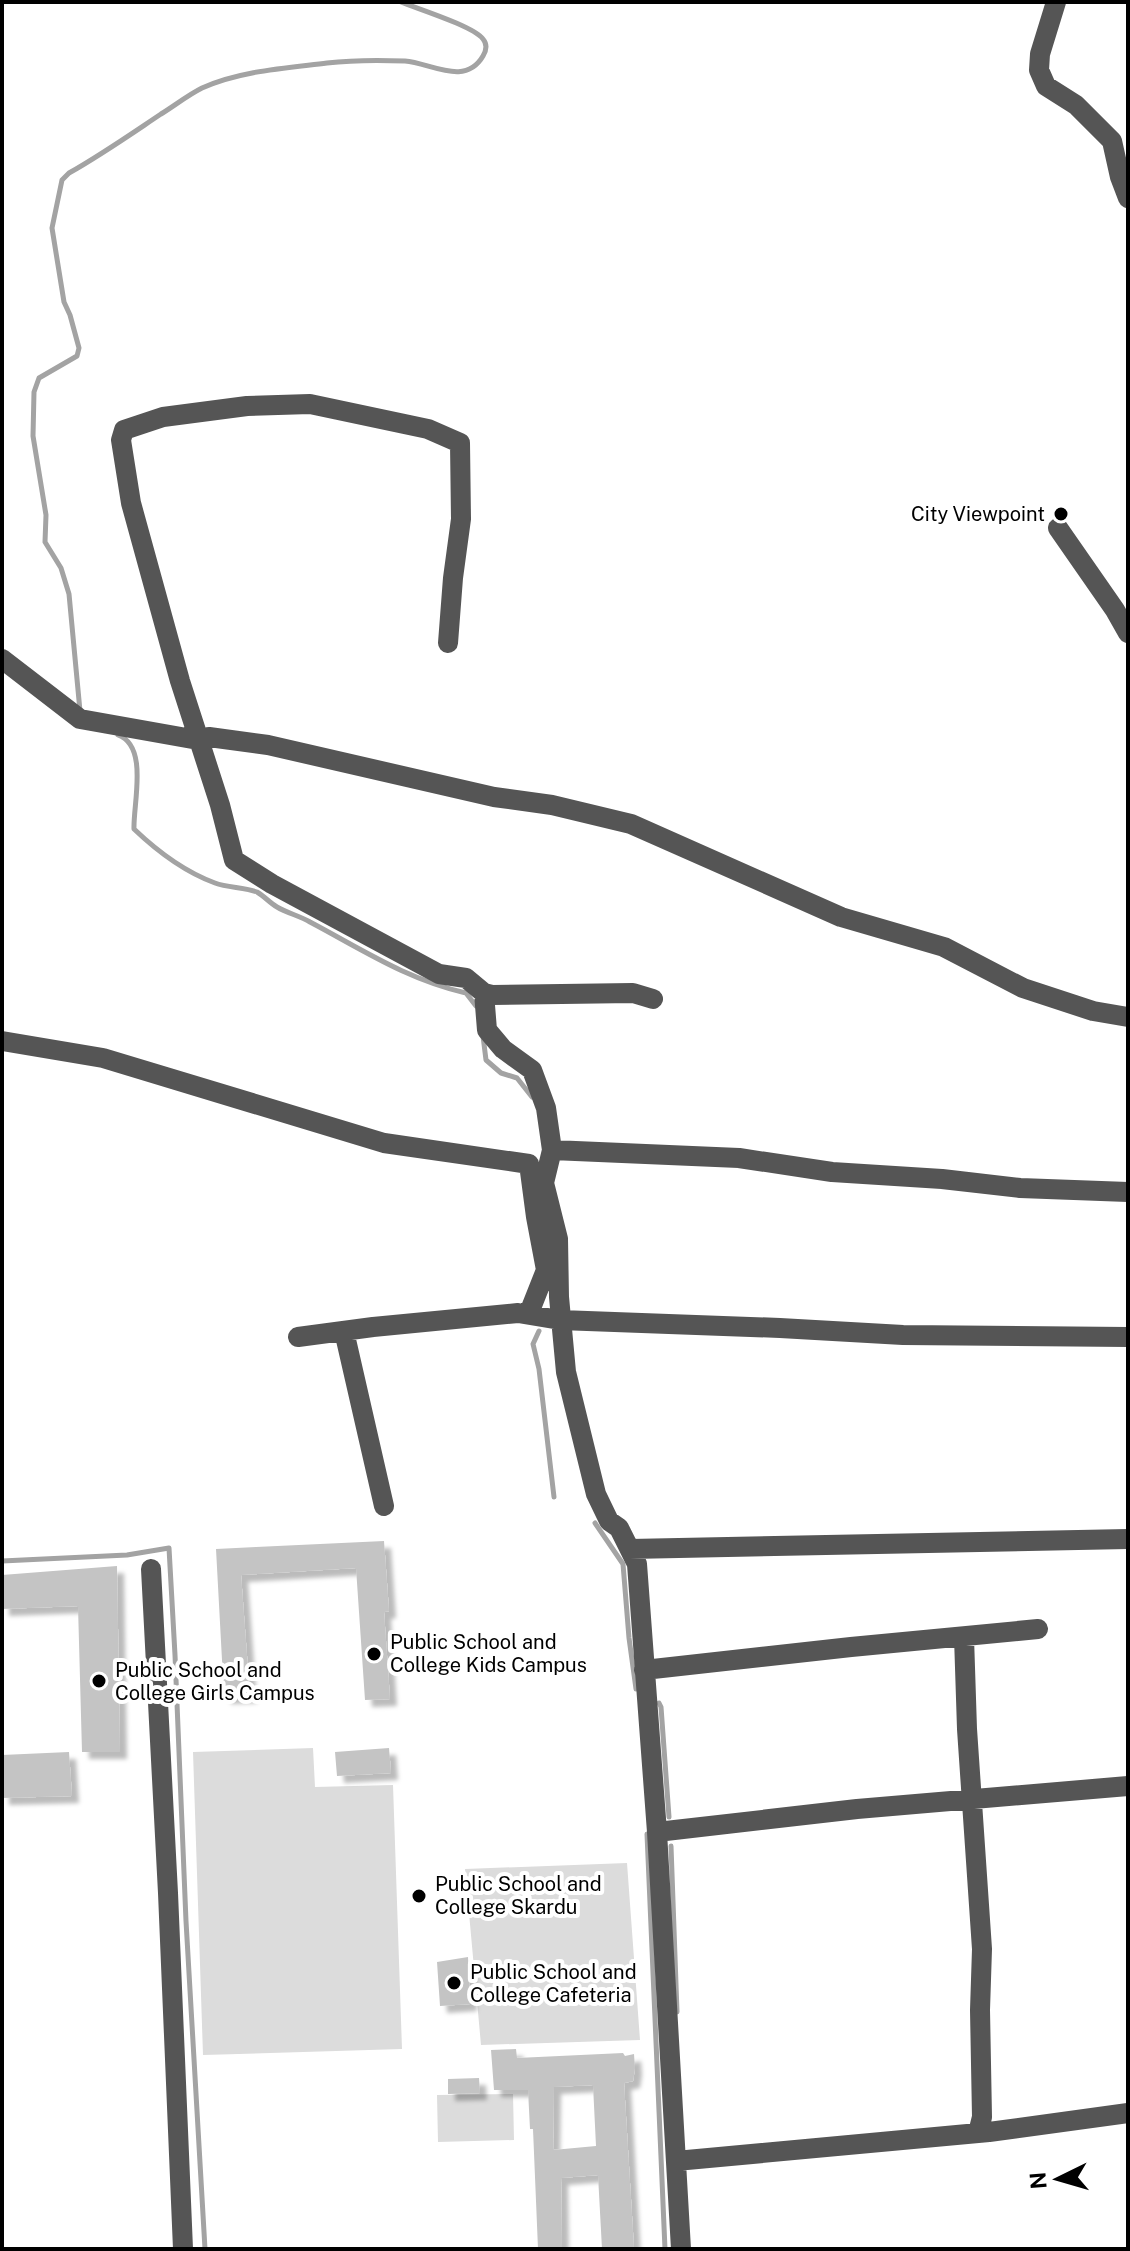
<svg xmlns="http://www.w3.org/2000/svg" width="1130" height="2251" viewBox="0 0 1130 2251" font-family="'Public Sans',sans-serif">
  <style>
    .green { fill: #dcdcdc }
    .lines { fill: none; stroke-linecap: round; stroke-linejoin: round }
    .stream { stroke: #a3a3a3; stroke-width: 5 }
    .building { fill: #c4c4c4; fill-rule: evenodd; filter: url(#shadow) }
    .minor { stroke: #555; stroke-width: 20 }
    .poi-dot { fill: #000; stroke: #fff; stroke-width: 3 }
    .labels { text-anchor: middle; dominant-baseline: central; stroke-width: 8; stroke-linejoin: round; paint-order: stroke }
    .poi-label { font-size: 20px; fill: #000; stroke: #fff; text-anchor: start }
  </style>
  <defs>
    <filter id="shadow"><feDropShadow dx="7" dy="7" stdDeviation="2" flood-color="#0004"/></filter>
  </defs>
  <rect width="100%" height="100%" fill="#fff"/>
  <path class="green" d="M313,1748l2,39 78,-2 9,264 -199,6 -10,-303z
    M627,1863l13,177 -159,5 -16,-176z
    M513,2094l1,46 -76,2 -1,-47z"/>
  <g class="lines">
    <path class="stream" d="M80,711l-11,-117 -8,-26 -16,-26 1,-27 -13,-79 1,-44 5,-14 38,-22 2,-8 -9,-33 -6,-13 -12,-74 10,-48 7,-7c32,-18 62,-39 92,-59 13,-8 27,-19 41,-26 37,-17 84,-20 125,-25 25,-3 53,-3 78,-2 26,2 60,26 78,-5 3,-5 5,-11 0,-17 -10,-13 -65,-30 -82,-37
      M118,735c31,11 15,69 16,94 23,22 51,43 81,54 13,5 29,4 42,9 7,4 13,11 20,15 10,6 23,9 33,15 53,28 96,57 156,71l10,13
      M483,1036l3,24 15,13 16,5 15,19
      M539,1331l-6,13 6,25 15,128
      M595,1523l28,41 6,74 7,51
      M2,1561l125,-6 42,-7 6,107 11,266 19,328
      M659,1703l2,4 8,110
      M647,1834l18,415
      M671,1846l6,166"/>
  </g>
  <path class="building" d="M384,1541l5,70 -5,1 6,87 -25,1 -9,-132 -115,7 9,121 -26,1 -8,-148z
    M117,1566l3,186h-38l-4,-146 -76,3v-34z
    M389,1748l2,25 -54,3 -2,-24z
    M69,1752l3,44 -70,2v-43z
    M468,1957l2,47 -30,2 -3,-44z
    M516,2049l1,9 106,-5 2,3 9,-2 1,14 -2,13 -9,2 10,166h-32l-4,-74 -37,3 1,71h-24l-5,-120h-3l-2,-39h-34l-3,-40zM593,2085l3,61 -43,4 1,-63z
    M479,2078l1,15 -32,1v-15z"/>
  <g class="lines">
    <path class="minor" d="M1056,2l-16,52 -1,16 7,16 30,19 36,36 8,36 8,21
      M1058,528l57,82 13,23
      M448,643l5,-65 8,-59 -1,-76 -32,-14 -118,-25 -63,2 -84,11 -39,13 -3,10 10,63 49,178 40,124 14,55 38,24 167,90 27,4 18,15 8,2 141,-2 20,6
      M2,659l78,60 118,21 11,-3 59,8 226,52 58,8 79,19 210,93 103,30 79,41 70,23 35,6
      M484,993l3,37 16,19 29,21 14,38 6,42 -8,33 14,56 1,58 7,75 30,122 13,27 10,7 18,36 20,268 24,417
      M2,1041l101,17 281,85 145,21 7,53 10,53 -15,38 -6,6
      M552,1150l187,8 93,14 110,7 78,9 108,4
      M344,1331l40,175
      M298,1337l75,-10 145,-14 42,7 220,8 123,7 225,2
      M630,1549l498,-10
      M151,1569l17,324 15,356
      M964,1637l3,92 15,220 -2,61 2,107 -4,16
      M644,1670l207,-23 187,-18
      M657,1832l200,-23 271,-23
      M676,2161l313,-29 139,-19"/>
  </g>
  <g class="poi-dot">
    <circle cx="1061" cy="514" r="8"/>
    <circle cx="374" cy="1654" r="8"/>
    <circle cx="99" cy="1681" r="8"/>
    <circle cx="419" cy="1896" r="8"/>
    <circle cx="454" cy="1983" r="8"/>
  </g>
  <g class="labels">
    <g class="poi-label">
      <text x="1045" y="514" text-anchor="end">City Viewpoint</text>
      <text x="390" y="1642">Public School and<tspan x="390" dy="23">College Kids Campus</tspan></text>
      <text x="115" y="1670">Public School and<tspan x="115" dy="23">College Girls Campus</tspan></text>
      <text x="435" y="1884">Public School and<tspan x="435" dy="23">College Skardu</tspan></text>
      <text x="470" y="1972">Public School and<tspan x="470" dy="23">College Cafeteria</tspan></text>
    </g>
  </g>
  <rect width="1130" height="2251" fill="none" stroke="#000000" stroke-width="8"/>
  <g transform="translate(1058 2179) rotate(265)" stroke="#ffffff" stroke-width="6" paint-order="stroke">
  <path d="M0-6L14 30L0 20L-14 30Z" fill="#000000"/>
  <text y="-12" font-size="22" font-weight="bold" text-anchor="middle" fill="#000000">N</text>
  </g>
</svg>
